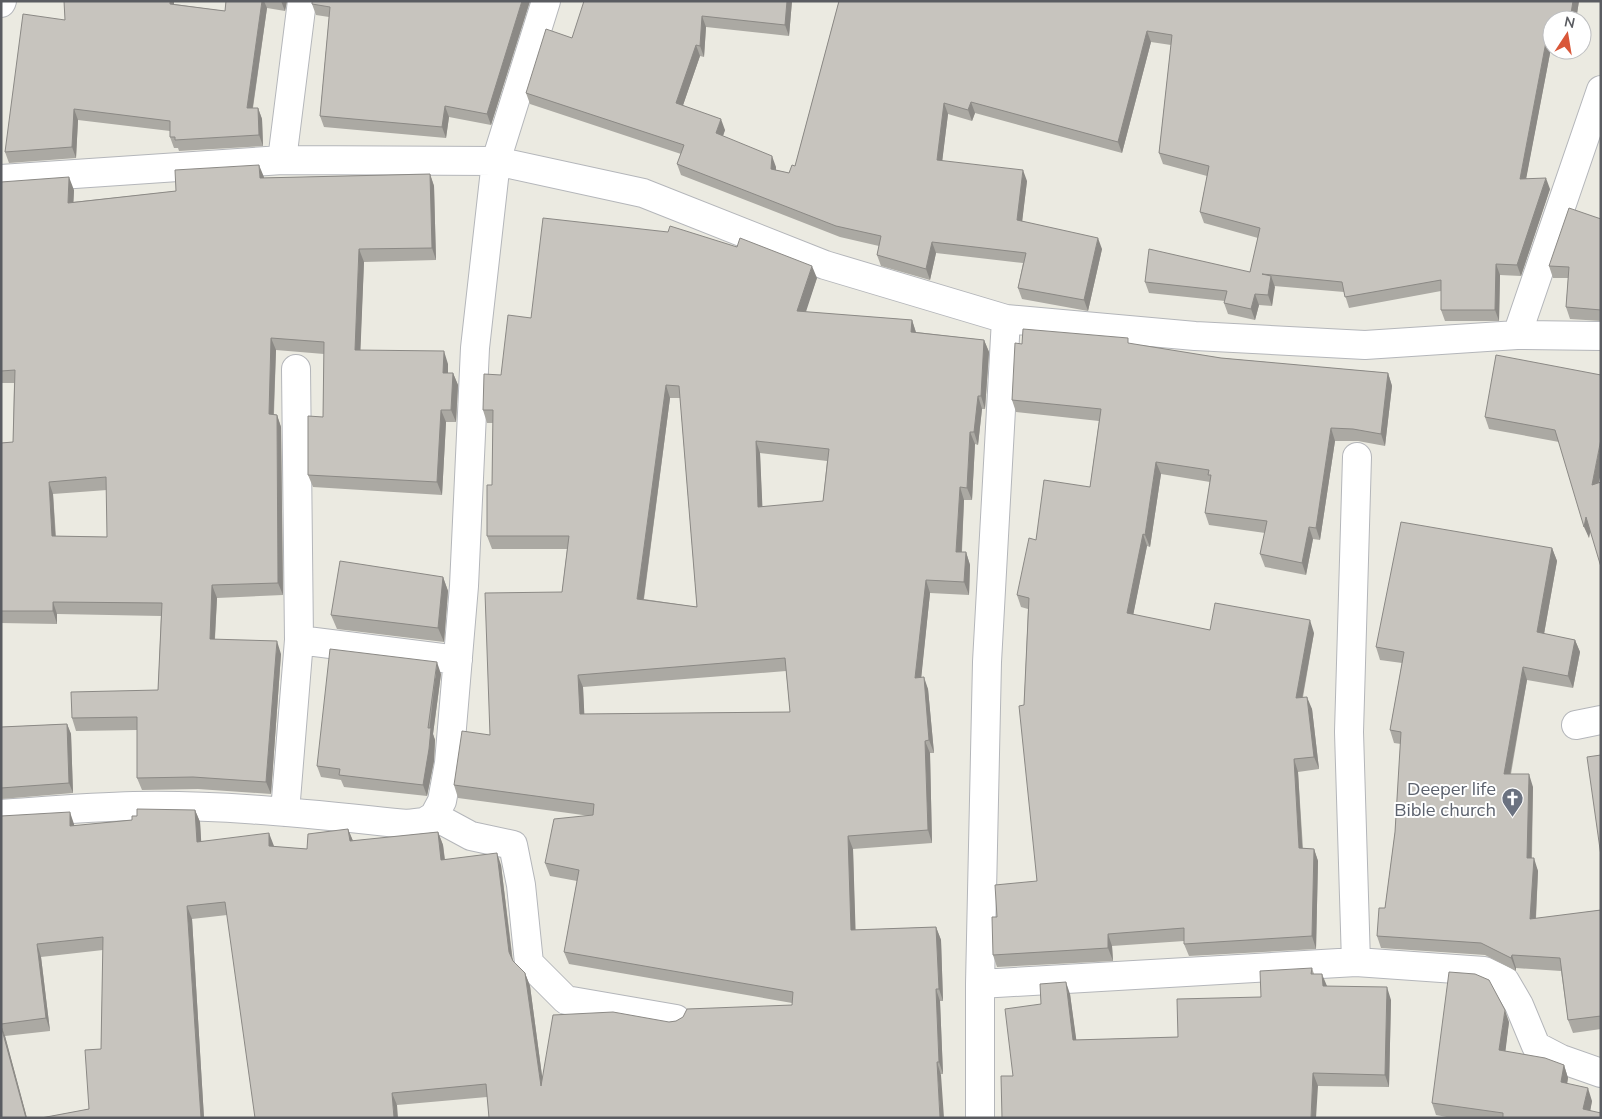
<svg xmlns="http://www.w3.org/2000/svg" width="1602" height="1119" viewBox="0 0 1602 1119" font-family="Mulish,sans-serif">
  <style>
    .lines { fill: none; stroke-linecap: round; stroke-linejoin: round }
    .minor-casing { stroke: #b4b6ba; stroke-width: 30 }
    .minor { stroke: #fff; stroke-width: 28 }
    .wall { fill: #aba9a3; fill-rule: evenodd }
    .shaded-wall { fill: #8b8985 }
    .building { fill: #c7c4be; stroke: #8b8985; fill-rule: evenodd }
    .labels { text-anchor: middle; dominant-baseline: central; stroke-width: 4; stroke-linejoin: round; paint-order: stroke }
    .worship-label { font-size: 18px; fill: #5b616d; stroke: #fff; text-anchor: end }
  </style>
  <rect width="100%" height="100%" fill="#ebeae1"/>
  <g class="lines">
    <defs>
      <path id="minor" d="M1,3l1,-2
        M282,160l20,-159
        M1,179l281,-19 214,1 147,32 182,72 181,54 189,17 170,9 152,-10 84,1
        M1517,335l84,-245
        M299,640l159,20
        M1576,725l25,-5
        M285,812l14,-172 -3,-271
        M1,814c44,-3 89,-7 133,-8 92,-2 183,9 274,18l16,-2 10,-6 8,-15 7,-38 15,-177 11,-238 21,-187 50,-160
        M434,816l37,20 42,9 8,40 8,78 37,37 110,19
        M1356,962l-7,-230 8,-275
        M980,984l376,-22 128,9 21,10 14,24 17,41 25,13 40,14
        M980,1118v-134l7,-322 19,-343"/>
    </defs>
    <use href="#minor" class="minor-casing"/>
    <use href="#minor" class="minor"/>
  </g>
  <path class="wall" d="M226,1h61l-2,10 -18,-3 -14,100h5l4,11 1,27 -84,5 -1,-3h-4l-4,-11v-6l-92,-11 -2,38 -67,5 -4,-11 60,-132 109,-16 51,7z
    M530,1l-39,124 -42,-8 -3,21 -122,-11 -4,-11 9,-99 -13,-2 -4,-11z
    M792,1l-3,35 -83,-9 -2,30 -4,-1 -17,49 42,25 -2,6 53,31v3l13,3 6,-7 44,-165h740l-3,19h-24v23l-26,135 24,11 -29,87 -21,-1 -1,46h-54l-4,-11v-19l-92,17 -5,-16 -70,-6 -2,20 -13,-1 -4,15 -27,-6 -4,-11 1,-2 -76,-8 -4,-11 105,-10 8,-34 -54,-15 -4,-11 7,-36 -44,-12 -4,-11 12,-108 -20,-3 -29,111 -147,-40 -3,8 -24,-7 -6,47 85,20 -5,40 80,28 -14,62 -66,-12 -4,-11 5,-25 -87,-10 -6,27 -49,-14 -4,-11 2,-9 -39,-9 -159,-62 -4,-11 4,-10 -151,-50 -4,-11 46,-55z
    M430,174l4,12 2,74 -72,2 -4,88 88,14v9h5l5,12 -2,37h-10l-4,73 -129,-8 -5,-12 15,-58 1,-63 -48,-4 -2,64 3,1 4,12 2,168 -66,3 -2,41 66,15 -10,140 -73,-5 -56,1 -5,-12v-48l-61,1 -4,-13 86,-28 3,-74 -104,-2v10l-56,-1v-180l12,-1 1,-59h-13v-201l73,8 -1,12 103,-11 88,-13zM107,490v47l-51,-1 -3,-42z
    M1601,219v102l-31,-2 -4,-12 2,-29h-15l-4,-12z
    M817,278l-12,34 107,8 4,12 68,8 5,12 -4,57h-3l-4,36 -3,-1 -3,56h-8l-2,52h4l4,13 -1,30 -39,-2 -9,84 7,12 6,64h-4l2,90 -79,6 2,81 81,-3 5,13 2,61h-3l3,73 -456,23 -90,8 -170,-190 -35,4 12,199h-163l48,-9 12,-60 2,-99 -62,7 9,74 -45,5 22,82h-26v-302l73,8v2l58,-6 63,-10 5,12 1,19 73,5v1l33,2 41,-20 5,12 85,-9 5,13 2,14 56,6 12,96 12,12 5,13 12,90 127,-54 123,-17v-2l-223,-39 -5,-12 13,-71 -27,-5 -5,-13 45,-47 -132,-18 -4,-13 36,-50 72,-143 5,-43h-75l-5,-13 5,-51 1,-62h-6l-4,-13 18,-35 30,-57zM670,398h10l17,209 -53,-8zM760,453l67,8 -4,40 -61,6zM786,671l4,41 -206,2 -1,-27z
    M1022,344h108l91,14 167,15 4,13 -7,60 -27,-5h-23l-15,99 -7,-1 -7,36 -41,-8 -5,-13 5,-21 -56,-8 -4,-12 5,-31 -49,-8 -11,73 -3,-1 -14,69 77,15 104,3 -11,64 9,12 7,60 -21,3 5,76 11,1 4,12 -2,88 -127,7 -5,-12v-3l-72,5 1,15 -116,6 -4,-12 4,-38 40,-36 -13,-176 4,-96 -7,-2 -4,-12 19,-55 54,-53 9,-66 -83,-9 -4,-12z
    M1601,375l-11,155 -1,8 -30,-96 -70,-13 -4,-12z
    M1552,548l5,13 -13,73 31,6 5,12 -7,36 -46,-8 -16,94 22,13 -1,71 6,13 -2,48 65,-9v119l-28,4 -5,-13 -7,-49 -45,-3v3l-31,-16 -104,-7 -4,-12 8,-28 10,-76 6,-88 -7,-1 -4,-13 12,-67 -22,-3 -4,-13z
    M443,577l5,14 -4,51 -107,-13 -6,-14z
    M441,674l-8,60 2,6 -1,21 -7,35 -83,-9 -3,-7 -20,-3 -4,-11z
    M67,724l4,10 2,59 -72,6v-72z
    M1312,968l2,6 13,12 64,14 -2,87 -71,-1 -305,-10 28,-72 29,-10 6,46 102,-3 83,-40z
    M1509,1022l-4,29 59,14 4,13 -1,6 25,17 -2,9 11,8h-149l-16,-3 -4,-12z"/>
  <path class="shaded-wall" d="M170,1l4,1v13l-4,-11z
    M262,1h2l3,7 -16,111 -4,-11z
    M281,1h6l-2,10z
    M522,1h8l-39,124 -4,-11z
    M787,1h5l-3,35 -4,-11z
    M1573,1h6l-3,19h-6z
    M702,16l4,11 -2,30 -4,-11z
    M1549,26l3,7v10l-28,147 -4,-11z
    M1147,31l4,11 -29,111 -4,-11z
    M696,45l4,11 -20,58 -4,-11z
    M971,102l4,11 -3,8 -4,-11z
    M944,103l4,11 -7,57 -4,-11z
    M445,106l4,11 -3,21 -4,-11z
    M258,108l4,11 1,27 -4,-11z
    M74,109l4,11 -2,38 -4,-11z
    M721,119l4,11 -5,14 -4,-11z
    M772,156l4,11 -1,13 -4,-11z
    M259,165l5,12v13l-4,-12z
    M1023,170l4,11 -6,50 -4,-11z
    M430,174l4,12 2,74 -4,-12z
    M69,177l5,13 -1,25 -5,-12z
    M1546,178l4,11 -29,87 -4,-11z
    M1098,238l4,11 -14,62 -4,-11z
    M932,242l4,11 -6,27 -4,-11z
    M359,249l5,13 -4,100 -5,-12z
    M1496,264l4,11 -1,46 -4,-11z
    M812,266l5,12 -15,46 -5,-13z
    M1271,276l4,11 -3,19 -4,-11z
    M1255,294l4,11 -4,15 -4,-11z
    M912,320l4,13 -5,-1z
    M271,338l5,12 -3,77 -4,-13z
    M984,340l5,12 -4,57 -4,-13z
    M444,351l4,13v21l-5,-12z
    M453,373l5,12 -2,37 -5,-12z
    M1388,373l4,13 -7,60 -4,-12z
    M666,385l4,13 -28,213 -5,-12z
    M978,396l4,13 -4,36 -4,-13z
    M441,410l5,12 -4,73 -5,-13z
    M277,415l4,12 2,168 -5,-12z
    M1331,428l4,13 -15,99 -4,-12z
    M970,432l5,12 -3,56 -5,-12z
    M1601,439v34l-5,23 -4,-11z
    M756,441l4,12 3,66 -5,-12z
    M1156,462l5,12 -11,73 -5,-12z
    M49,482l4,12 3,54 -4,-12z
    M960,487l4,13 -3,64 -5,-12z
    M1586,517l5,11 -2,10 -5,-11z
    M1309,527l4,12 -7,36 -4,-12z
    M1143,534l4,12 -16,80 -4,-13z
    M1552,548l5,13 -15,84 -5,-13z
    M966,552l4,13 -1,30 -5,-13z
    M443,577l5,14 -4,51 -6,-14z
    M926,580l4,13 -10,97 -5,-12z
    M212,585l5,13 -3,53 -4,-12z
    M53,602l4,12v10l-4,-13z
    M1310,620l4,13 -14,77 -4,-12z
    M1575,640l5,12 -7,36 -5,-12z
    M277,641l4,13 -10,140 -5,-12z
    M437,662l4,12 -8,60 2,6 -1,21 -7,35 -4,-11z
    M1523,667l4,13 -19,106 -4,-12z
    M578,675l5,12 2,40 -5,-13z
    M924,677l4,12 6,64 -5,-13z
    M1307,697l5,12 7,60 -5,-12z
    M67,724l4,10 2,59 -4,-10z
    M925,741l5,12 2,90 -4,-13z
    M1294,759l4,13 5,89 -4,-13z
    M1529,774l4,13 -2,83 -4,-12z
    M195,810l5,12 2,32 -5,-12z
    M70,812l4,12 1,15 -5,-13z
    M348,829l5,12h-3z
    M438,832l5,13 3,27 -5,-12z
    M269,833l5,13 -1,13 -4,-13z
    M848,836l5,13 3,94 -5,-13z
    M1314,849l4,12 -2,88 -4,-13z
    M497,853l4,12 12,100 -4,-13z
    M1534,858l4,13 -3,61 -5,-13z
    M187,906l5,13 12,199h-3z
    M936,927l5,13 2,61 -4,-12z
    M1108,934l4,12 1,15 -5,-13z
    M37,944l4,13 9,74 -4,-13z
    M1512,955l4,13v3l-5,-13z
    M525,973l5,13 15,112 -4,-12z
    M1322,974l5,12h-4z
    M1066,982l4,12 8,58 -5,-12z
    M1387,987l4,13 -2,87 -4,-12z
    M936,989l4,12 3,73 -4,-12z
    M1505,1010l4,12 -5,41 -5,-13z
    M1,1025l4,11 22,82h-1z
    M937,1062l4,13 3,43h-4z
    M1564,1065l4,13 -3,17 -4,-13z
    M1313,1073l5,13 -2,32h-5z
    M1588,1088l4,13 -3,17 -6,-9z
    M392,1093l5,12 1,13h-4z"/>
  <path class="building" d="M64,1h106v3l55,7 1,-10h36l-15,107h11l1,27 -84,5v-3h-5v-16l-96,-12 -2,38 -67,5 18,-138 42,6z
    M312,1h210l-35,113 -42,-8 -3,21 -122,-11 10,-109 -18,-3z
    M584,1h203l-2,24 -83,-9 -2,30 -4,-1 -20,58 45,16 -5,14 56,23 -1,13 18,4 3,-8 3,1 44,-165h734l-3,19h-18v6h-3l-29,153 26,-1 -29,87 -21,-1 -1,46h-54v-30l-96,17 -3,-15 -80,-8 9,2 -3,19 -13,-1 -4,15 -27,-6 3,-12 -82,-9 4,-33 101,23 10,-44 -60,-16 9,-46 -50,-13 13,-118 -25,-4 -29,111 -147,-40 -3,8 -24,-7 -7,57 86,10 -6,50 81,18 -14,62 -66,-12 8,-35 -94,-11 -6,27 -49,-14 4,-19 -45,-10 -159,-62 7,-19 -158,-52 20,-64 26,9z
    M259,165l1,13 170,-4 2,74 -73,1 -4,101 89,1 -1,22h10l-2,37h-10l-4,72 -129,-7v-59l15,1 1,-75 -53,-4 -2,76 8,1 1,168 -66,2 -2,54 67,2 -11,141 -73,-5 -56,1v-61l-65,1 -1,-26 87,-2 4,-87 -109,-1v9h-52v-168l12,-1 2,-72 -14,1v-189l68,-5 -1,26 108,-12 -1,-21zM106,477l1,60 -55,-1 -3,-54z
    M1569,208l32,11v91l-35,-3 3,-40 -20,-1z
    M543,218l125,14 2,-6 67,21 3,-9 72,28 -15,45 115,9 -1,12 73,8 -3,56h-3l-4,36h-4l-3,56 -7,-1 -4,65h10l-2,30 -38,-2 -11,98 9,-1 5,63 -4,1 3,89 -80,6 3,94 85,-3 3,62h-3l3,73h-2l3,56h-451l-3,-34 -94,9 2,25h-139l-30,-216 -38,4 14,212h-160l48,-9 -4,-59 16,-1 2,-112 -66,7 9,74 -45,6v-208l69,-4v14l62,-6v-4h5v-7l58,1 2,32 72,-9v13l38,3 1,-15 40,-5 2,12 88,-9 3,28 56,-7 12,99 4,9 12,12 16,113 12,-71 60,-3 56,10 7,-1 7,-4 4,-8 105,-4 1,-13 -229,-40 15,-82 -34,-7 9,-44 39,-4 1,-11 -140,-19 8,-54 28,4 -5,-142 77,-1 7,-56h-82v-51h5l1,-75h-10l1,-36 17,1 7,-60 23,3zM666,385l13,1 18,221 -60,-8zM756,441l73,8 -6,52 -65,6zM785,658l5,54 -210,2 -2,-39z
    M1023,329l105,9v5l93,15 167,15 -7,61 -28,-5 -22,-1 -15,100 -7,-1 -7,36 -42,-9 7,-33 -62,-8 6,-38h-3l1,-5 -53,-8 -11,73 -2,-1 -16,79 83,17 5,-27 95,17 -14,78 11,-1 7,60 -20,2 5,89 15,1 -2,87 -128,8v-16l-76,6v14l-115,7 -1,-38h5l-2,-32 42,-4 -18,-175 5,-1 5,-107 -12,-3 12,-57 7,2 8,-60 46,7 11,-78 -89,-9 3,-57 7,1z
    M1496,355l105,20v64l-9,46 9,-3v85l-15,-50 -2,10 -29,-97 -70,-13z
    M1401,522l151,26 -15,84 38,8 -7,36 -45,-9 -19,107h25l-2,84h7l-4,61 71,-9v106l-33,4 -8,-62 -48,-3 -1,3 -30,-15 -104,-7 2,-28h6l10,-76 6,-100 -11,-2 14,-78 -28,-5z
    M340,561l103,16 -5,51 -107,-13z
    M330,649l107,13 -9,66h3l-2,21 -6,36 -84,-10 1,-6 -23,-3z
    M67,724l2,59 -68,5v-61z
    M1601,755v101l-14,-99z
    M1312,968l-1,6h11l1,12 64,1 -2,88 -72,-2 -2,45h-309l-1,-42h12l-8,-67 36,-5 -1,-20 26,-2 7,58 105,-3 -1,-38 84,-2 -1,-26z
    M1449,972l26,2 14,6 16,30 -6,40 46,8 19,7 -3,17 27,6 -5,21 18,4v5h-98v-5l-71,-10z
    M1,1026l25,92h-25z"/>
  <defs>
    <symbol id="church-pin" viewBox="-11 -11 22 30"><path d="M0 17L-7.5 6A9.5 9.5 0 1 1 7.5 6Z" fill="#6b7280" stroke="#fff"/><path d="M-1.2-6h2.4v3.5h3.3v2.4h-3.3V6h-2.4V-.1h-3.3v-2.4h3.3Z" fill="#fff"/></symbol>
  </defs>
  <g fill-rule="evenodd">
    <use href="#church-pin" x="1500" y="786" width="25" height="34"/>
  </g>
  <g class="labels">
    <g class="worship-label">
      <text x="1496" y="788">Deeper life<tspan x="1496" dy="21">Bible church</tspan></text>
    </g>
  </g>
  <rect width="1602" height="1119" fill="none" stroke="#5a5c61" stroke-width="5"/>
  <g transform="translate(1567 35) rotate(12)"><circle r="24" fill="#ffffff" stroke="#bdbec0"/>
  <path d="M0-4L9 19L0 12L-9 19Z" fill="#d95739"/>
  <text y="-8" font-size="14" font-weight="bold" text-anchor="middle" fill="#5a5c61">N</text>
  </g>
</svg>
